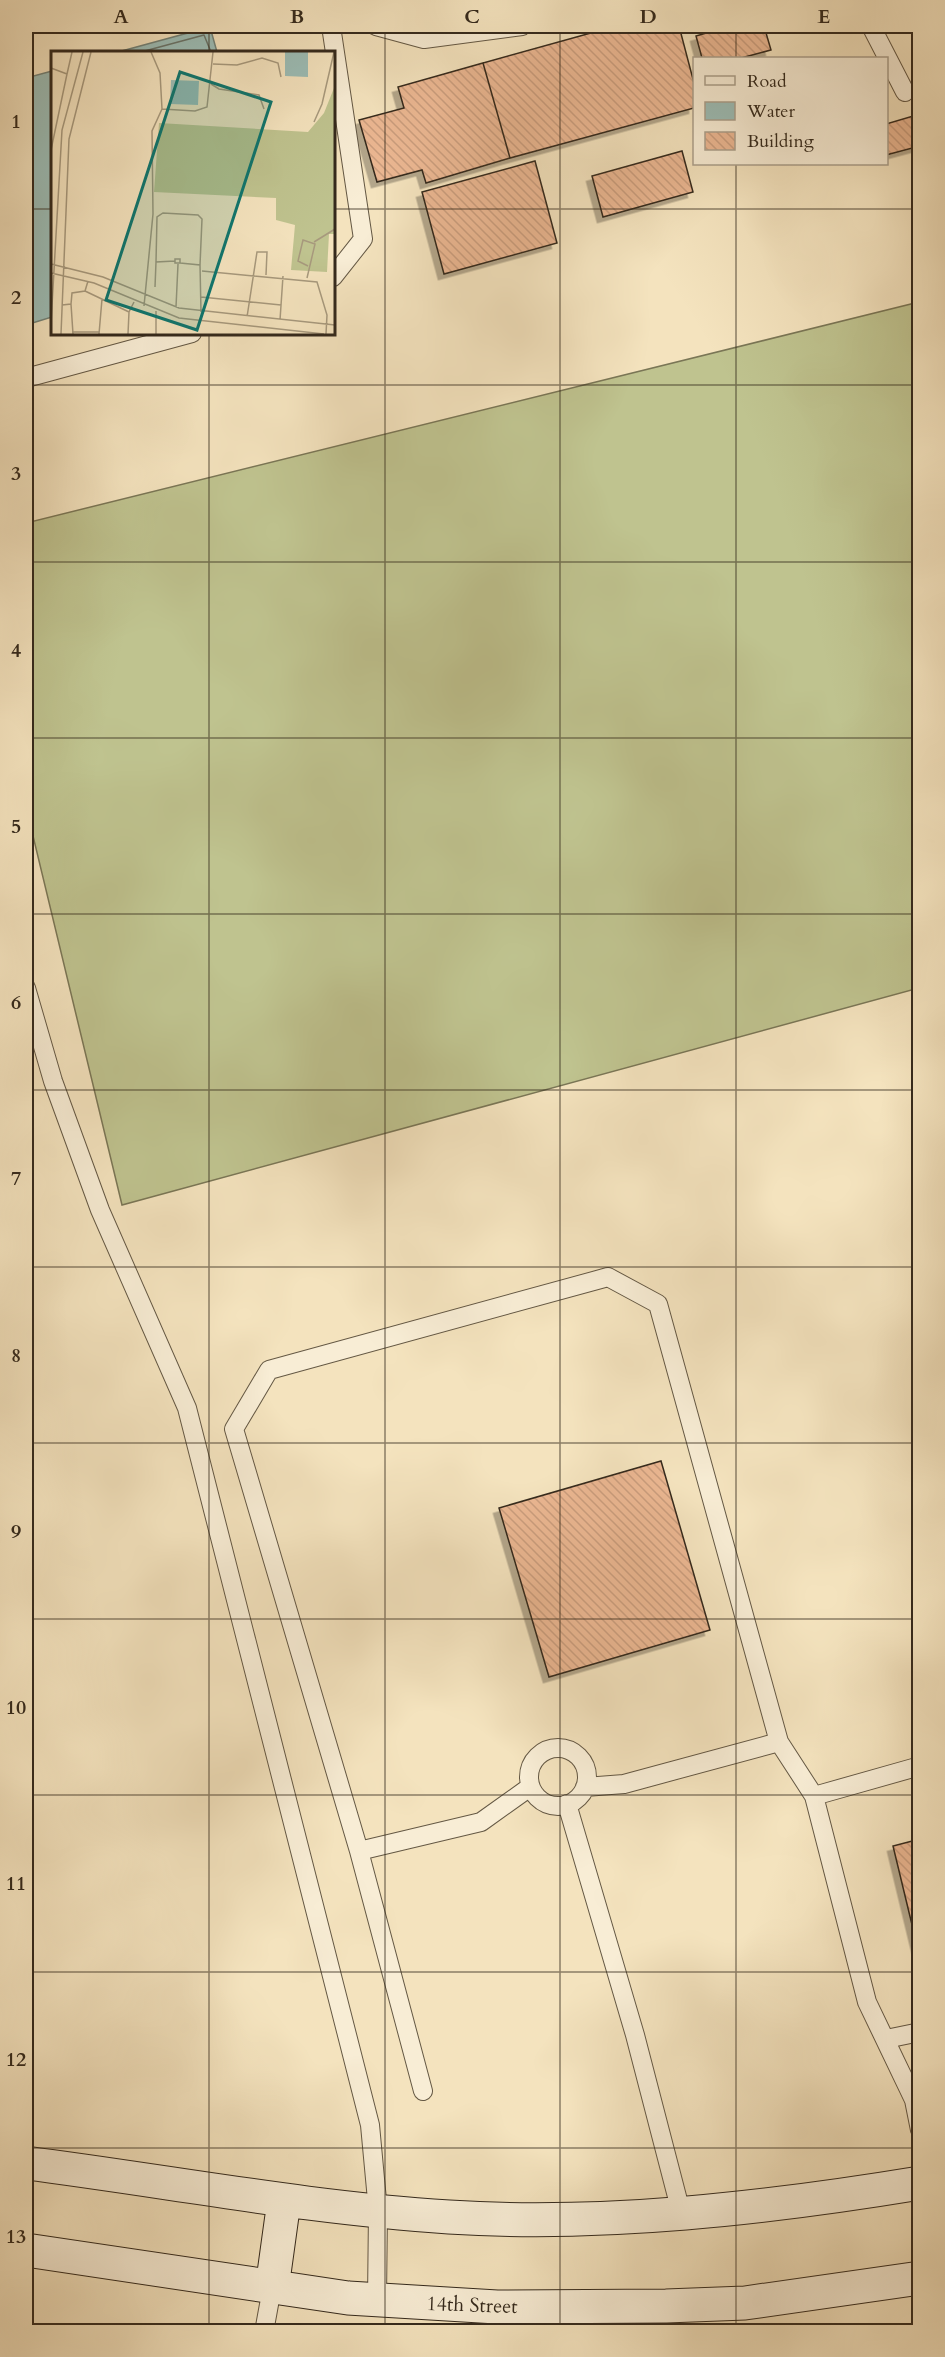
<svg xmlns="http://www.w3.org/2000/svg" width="945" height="2357" viewBox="0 0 945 2357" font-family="Cardo,serif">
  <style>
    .garden { fill: #bfc38f; stroke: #7a7656; stroke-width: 1.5 }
    .water { fill: #9cbdb6; stroke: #728278; stroke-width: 1.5 }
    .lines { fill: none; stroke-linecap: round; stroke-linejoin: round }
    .shore { stroke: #687369; stroke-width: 1.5 }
    .building { fill: url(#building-back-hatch); stroke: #34291c; stroke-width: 1.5; filter: url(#shadow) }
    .lane-casing { stroke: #645844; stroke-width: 20 }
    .secondary-casing { stroke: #34291c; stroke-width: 35 }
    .lane { stroke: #f8edd5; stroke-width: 18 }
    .secondary { stroke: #f8edd5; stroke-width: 33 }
    .grid { fill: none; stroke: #34291c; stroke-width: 1.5; stroke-opacity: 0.55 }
    .labels { text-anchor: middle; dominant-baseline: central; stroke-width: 5; stroke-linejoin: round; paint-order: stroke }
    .street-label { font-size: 20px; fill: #34291c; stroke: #f8edd5 }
    .inset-road { fill: none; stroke: #a7997d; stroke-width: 1.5 }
    .view { fill: #0f766e; fill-opacity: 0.15; stroke: #0f766e; stroke-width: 3 }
    .inset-edge { fill: none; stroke: #34291c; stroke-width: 3 }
    .neatline { fill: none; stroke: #34291c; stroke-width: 2 }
    .grid-label { font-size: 20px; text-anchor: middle; font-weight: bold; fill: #34291c }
  </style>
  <defs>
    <pattern id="building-back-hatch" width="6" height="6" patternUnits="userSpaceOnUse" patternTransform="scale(1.5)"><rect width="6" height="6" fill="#ebb792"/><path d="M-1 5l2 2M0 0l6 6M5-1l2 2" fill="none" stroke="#ca9d7d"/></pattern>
    <filter id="shadow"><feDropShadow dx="-5.5" dy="5.5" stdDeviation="0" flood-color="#0004"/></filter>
  </defs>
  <rect width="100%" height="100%" fill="#f4e3be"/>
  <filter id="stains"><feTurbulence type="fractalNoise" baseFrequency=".00333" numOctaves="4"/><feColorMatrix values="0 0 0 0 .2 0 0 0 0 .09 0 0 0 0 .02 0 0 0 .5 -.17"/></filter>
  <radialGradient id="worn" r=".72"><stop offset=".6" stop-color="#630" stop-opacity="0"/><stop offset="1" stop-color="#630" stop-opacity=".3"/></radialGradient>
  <path class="garden" d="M919,302v686l-797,217 -96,-398v-284z"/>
  <path class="water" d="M210,27l7,25h-99z
    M52,71v246l-26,8v-247z"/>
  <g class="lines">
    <path class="shore" d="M141,52l63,-17 7,17"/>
  </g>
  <path class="building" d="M616,26h63l15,57v25l-184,50 -27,-95z
    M730,26h34l7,24 -30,8h-39l-6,-22z
    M483,63l27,95 -84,25 -4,-13 -45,12 -18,-62 45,-12 -6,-21z
    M920,114v32l-34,9v-31z
    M682,151l11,41 -90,25 -11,-41z
    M535,161l22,82 -113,31 -22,-82z
    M661,1461l49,169 -161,47 -50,-169z
    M920,1839v119l-27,-112z"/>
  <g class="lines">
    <defs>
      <path id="lane" d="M331,26l32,213 -30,38
        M376,26l48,13 98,-13
        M871,26l34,66
        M26,378l166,-45
        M26,988l27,93 47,129 87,198 183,717 8,86 -1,89
        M529 1777a29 29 0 1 1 58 0a29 29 0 1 1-58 0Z
        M585,1787l39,-3 155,-42 35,54 53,206 47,98 6,30
        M814,1796l106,-30
        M567,1804l68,231 46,177
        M359,1851l-125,-422 35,-59 339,-93 50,27 121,438
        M886,2039l34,-7
        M423,2091l-64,-240 122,-29 49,-35
        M505,2307l7,25
        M264,2332l8,-44"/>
      <path id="secondary" d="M26,2163c141,18 281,45 423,54 154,10 319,-9 471,-34
        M26,2250l322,48 149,9 169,-1 79,-3 175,-25
        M272,2288l12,-87"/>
    </defs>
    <use href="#lane" class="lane-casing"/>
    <use href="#secondary" class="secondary-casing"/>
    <use href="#lane" class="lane"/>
    <use href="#secondary" class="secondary"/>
  </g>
  <path class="grid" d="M209,26v26M385,26v2306M560,26v2306M736,26v32M736,164v2168M26,209h26M333,209h587M209,333v1999M26,385h894M26,562h894M26,738h894M26,914h894M26,1090h894M26,1267h894M26,1443h894M26,1619h894M26,1795h894M26,1972h894M26,2148h894"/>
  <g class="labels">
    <g class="street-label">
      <text transform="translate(472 2305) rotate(2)">14th Street</text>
    </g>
  </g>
  <g transform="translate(51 51)">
    <rect width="284" height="284" fill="#f4e3be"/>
    <path d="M283,37l1,146h-6l-2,38 -36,-2 4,-45 -19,-5v-22l-122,-6 5,-69 149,9 16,-19z" fill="#bfc38f"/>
    <path d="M234,1h23v25l-23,-1zM120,29l28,1 -1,24 -28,-1z" fill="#9cbdb6"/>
    <path class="inset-road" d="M100,1l9,21 2,36M162,13l24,1 25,-7 16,5 3,14M0,17l16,6 -16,76M16,23l5,-22M160,33l8,5 40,6 5,14M263,71l8,-18 12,-52M263,191l21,-13M124,208h5v4h-5zM105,211l1,-45 6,-4 35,2 4,4 -2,46M129,212l20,2 1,47M0,213l52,13 76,31 156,17M151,220l115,11 10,33 -1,19M0,222l43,10 85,35 145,16M256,227l8,-34 -12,-4 -5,21 10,5M104,236l1,-25 19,-1M34,240l44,21M150,246l80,8M20,253l2,30M11,254l9,-1 1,-11 13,-2 3,-10M93,255l9,-92 -1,-83 10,-22 33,2 12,-4 6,-55M125,256l2,-43M196,266l10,-65h10l-1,23M229,269l3,-44M0,272l11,-193 21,-78M21,281h27M10,283l8,-195 22,-87M48,283l3,-35M77,283l1,-22 5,-10M105,283v-23"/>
    <path class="view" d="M129,21l91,30 -74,228 -91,-30z"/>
    <rect width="284" height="284" class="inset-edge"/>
  </g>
  <rect width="945" height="2357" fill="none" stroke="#f4e3be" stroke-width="66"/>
  <rect x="693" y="57" width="195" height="108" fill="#f8edd5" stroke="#aa9f8b" stroke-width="1.5"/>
  <rect x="705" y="76" width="30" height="9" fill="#f8edd5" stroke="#aa9f8b" stroke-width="1.5"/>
  <text x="747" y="87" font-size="18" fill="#34291c">Road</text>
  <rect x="705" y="102" width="30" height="18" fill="#9cbdb6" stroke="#aa9f8b" stroke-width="1.5"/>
  <text x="747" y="117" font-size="18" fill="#34291c">Water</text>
  <rect x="705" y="132" width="30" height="18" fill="url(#building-back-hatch)" stroke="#aa9f8b" stroke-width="1.5"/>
  <text x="747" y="147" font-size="18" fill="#34291c">Building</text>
  <rect x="33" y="33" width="879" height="2291" class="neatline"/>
  <g class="grid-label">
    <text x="121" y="23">A</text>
    <text x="297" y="23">B</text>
    <text x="472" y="23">C</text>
    <text x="648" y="23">D</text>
    <text x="824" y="23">E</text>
    <text x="16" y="128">1</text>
    <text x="16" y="304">2</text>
    <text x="16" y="480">3</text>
    <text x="16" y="657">4</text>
    <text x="16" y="833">5</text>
    <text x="16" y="1009">6</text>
    <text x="16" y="1185">7</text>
    <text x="16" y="1362">8</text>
    <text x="16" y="1538">9</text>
    <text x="16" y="1714">10</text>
    <text x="16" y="1890">11</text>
    <text x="16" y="2066">12</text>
    <text x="16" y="2243">13</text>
  </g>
  <rect width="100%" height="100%" filter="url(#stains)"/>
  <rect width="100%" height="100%" fill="url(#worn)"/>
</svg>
